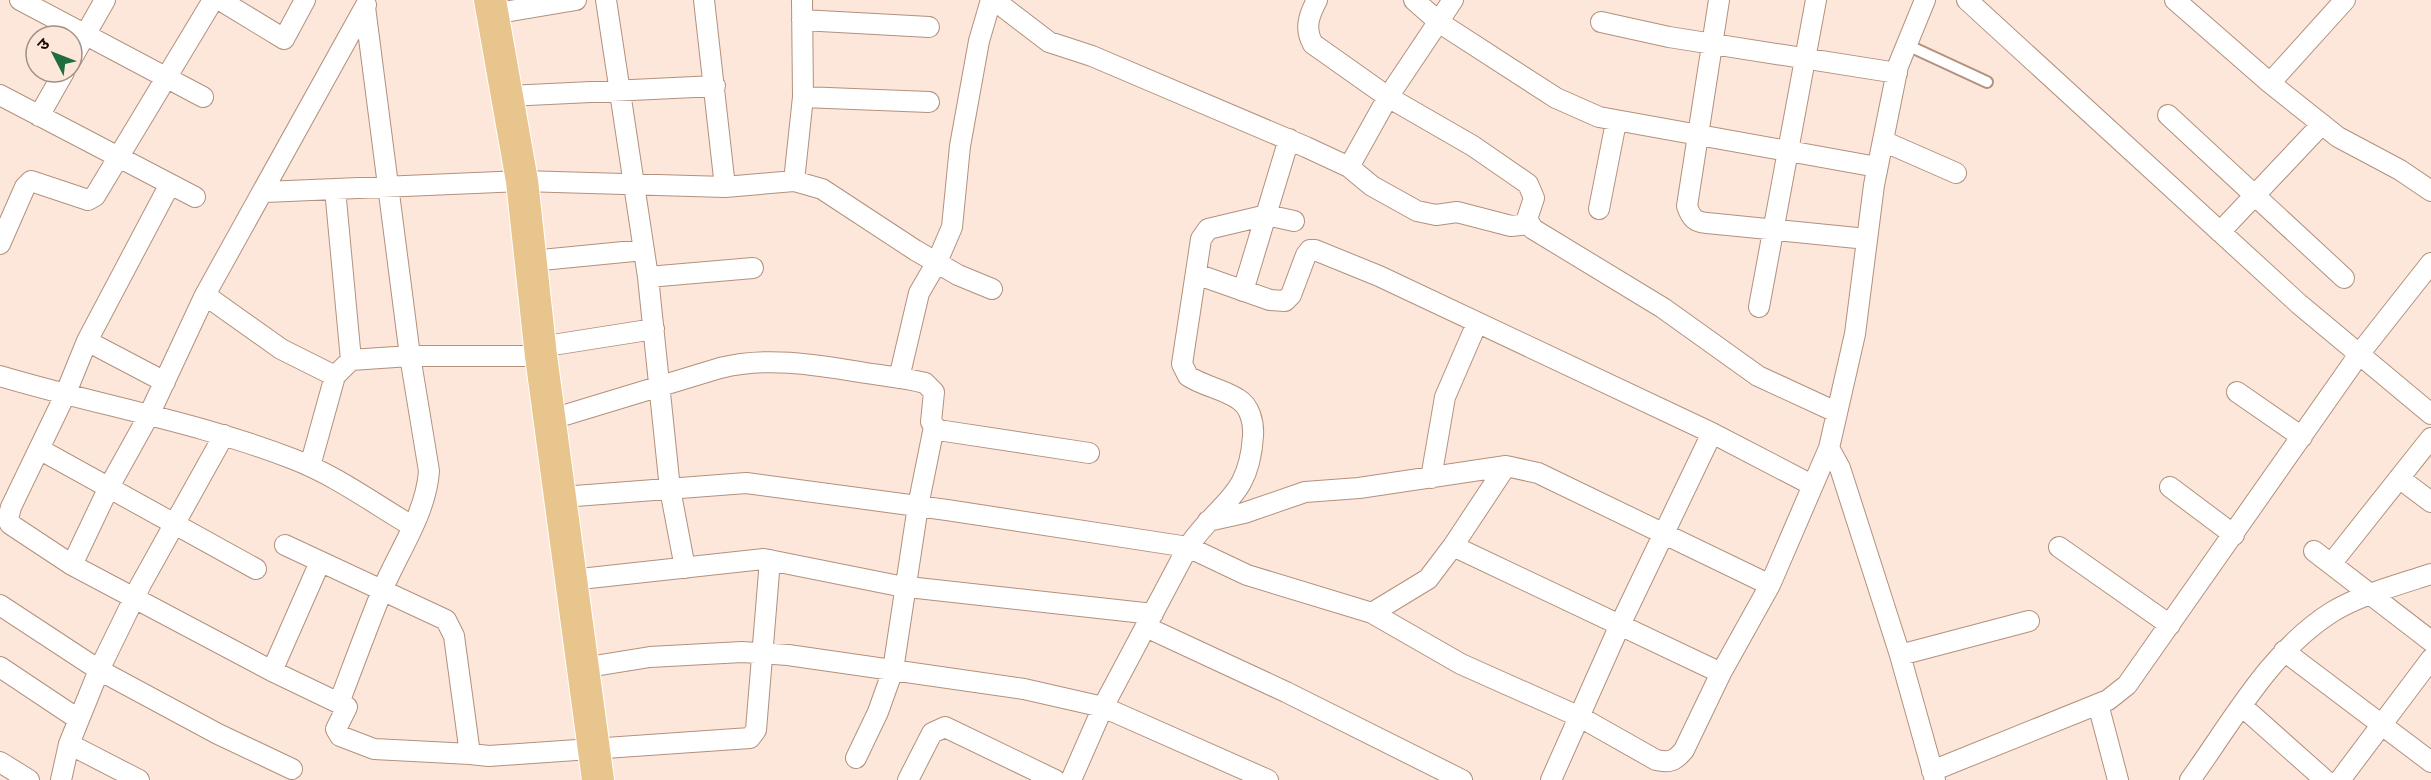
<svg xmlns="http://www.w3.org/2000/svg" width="2431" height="780" viewBox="0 0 2431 780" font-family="Rubik,'Noto Sans Devanagari',sans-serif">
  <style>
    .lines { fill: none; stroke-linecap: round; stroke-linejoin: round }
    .service-casing { stroke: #b2917d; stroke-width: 14 }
    .minor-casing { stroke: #b2917d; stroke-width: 22 }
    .primary-casing { stroke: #fff; stroke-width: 34 }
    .service { stroke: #fff; stroke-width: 10 }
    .minor { stroke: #fff; stroke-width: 20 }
    .primary { stroke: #e8c58d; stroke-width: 32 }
  </style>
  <rect width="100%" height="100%" fill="#fde7da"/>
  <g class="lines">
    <defs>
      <path id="service" d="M1907,45l80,37"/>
      <path id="minor" d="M20,0l183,97
        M220,0l64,39 21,-39
        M606,0l42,277 22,212 15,79
        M704,0l21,187
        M994,0l55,42 43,14 214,91 43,20 23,19 45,25 19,4 21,-3 54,14 18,-2
        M1317,0c-8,15 -13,29 -4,44l75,53 85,49 55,38 6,14 -7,21 6,10 130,79 95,68 78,36
        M1414,0l26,23 116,75 43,19 278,50
        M1719,0l-32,206c4,12 8,16 20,17l160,16
        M1967,0l332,304 132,110
        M2175,0l95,83 68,54 62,33 31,21
        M492,14l84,-14
        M802,20l127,7
        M1601,22l68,15 228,36
        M72,58l33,-58
        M2270,83l75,-83
        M0,95l195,102
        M506,96l209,-10
        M803,97l126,5
        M2168,115l176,163
        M39,116l25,-44
        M1883,141l73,32
        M1349,167l39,-70 65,-97
        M794,181l9,-84 -1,-97
        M170,184l-83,157 -22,54 -54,112 -3,12 2,5 62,41 200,106 75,36 -11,22 4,7 34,13 96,5
        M335,189l16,171
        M265,192l257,-11 203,6 69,-6 28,8 93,61 43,25 34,14
        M1599,209l17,-87
        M2220,232l102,-108
        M0,244l25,-57 6,-6 57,19 7,-4 118,-196
        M531,261l113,-11
        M1196,274l74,26 15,1 6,-6 15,-40 4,-5h5l64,26 333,157 100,52
        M648,277l105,-9
        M1243,291l46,-152
        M205,295l76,54 54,27
        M1759,307l57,-307
        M87,341l78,41
        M540,347l114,-18
        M0,376c97,29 198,46 293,83 42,16 80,44 119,67
        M899,378l20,-85 18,-31 15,-35 8,-81 19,-105 12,-41
        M2237,392l65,45
        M552,419l168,-51c48,-12 97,-3 146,5 19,3 40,5 59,10l9,9 -3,30 7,8 151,23
        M1829,448l11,20 60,187 35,125
        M39,449l217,120
        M310,466l25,-90 16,-16 59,-4h131
        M1431,478l14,-81 32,-74
        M2399,478l32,24
        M2170,487l64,48
        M562,497l184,-14 201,27 241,37 59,28 125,38 56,-34 25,-33 53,-80 32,7 232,112
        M1208,521l36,-8 61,-21 54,-4 147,-22
        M285,545l161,75 8,16 16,118 19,2 261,-18 6,-8 14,-170
        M1453,546l268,127
        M2059,547l111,78
        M2314,551l117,90
        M2331,564l100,-126
        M72,565l37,-78 40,-72 56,-120 161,-290
        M571,580l193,-21 135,27 254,28
        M0,605l99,65 42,-86 83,-149
        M1372,613l89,51 119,53 76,43c14,3 19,1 28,-10l37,-77 49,-88 59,-137 26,-114 19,-149 24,-119 27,-66
        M1146,627l140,65 176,88
        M2284,651l147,111
        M1900,655l129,-34
        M0,667l78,52
        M582,668l68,-11 92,-5 46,3 236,34 79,18 165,73
        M272,671l48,-109
        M339,703c14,-37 28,-75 43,-112 16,-39 44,-77 47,-120l-19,-115 -45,-349
        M2098,704l20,76
        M2243,707l82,73
        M69,744l70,36
        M856,758l22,-46 15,-42 25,-164 16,-79
        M0,762l29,18
        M1932,771l176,-71 19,-15 233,-332 71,-90
        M61,780l8,-36 30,-74 119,64 74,35
        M908,780l24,-47 13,-6 110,53
        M1071,780l32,-73 85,-160c31,-46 61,-48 65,-111 1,-13 -3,-30 -15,-37 -15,-10 -35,-13 -50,-23l-6,-12 19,-125 7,-10 59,-14 27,6
        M1551,780l68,-153 93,-194
        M2190,780c42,-58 80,-129 142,-168 30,-18 66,-27 99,-38
        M2340,780l91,-121"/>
      <path id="primary" d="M490,0l32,181 19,175 57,424"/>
    </defs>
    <use href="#service" class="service-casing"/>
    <use href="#minor" class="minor-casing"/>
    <use href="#primary" class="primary-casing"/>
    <use href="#service" class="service"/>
    <use href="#minor" class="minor"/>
    <use href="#primary" class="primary"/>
  </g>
  <g transform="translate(54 54) rotate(312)"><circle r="28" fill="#fde7da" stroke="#a18f85" stroke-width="1.5"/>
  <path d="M0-4.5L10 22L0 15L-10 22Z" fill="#206e3e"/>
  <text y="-9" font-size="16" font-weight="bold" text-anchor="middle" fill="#170b05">उ</text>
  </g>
</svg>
